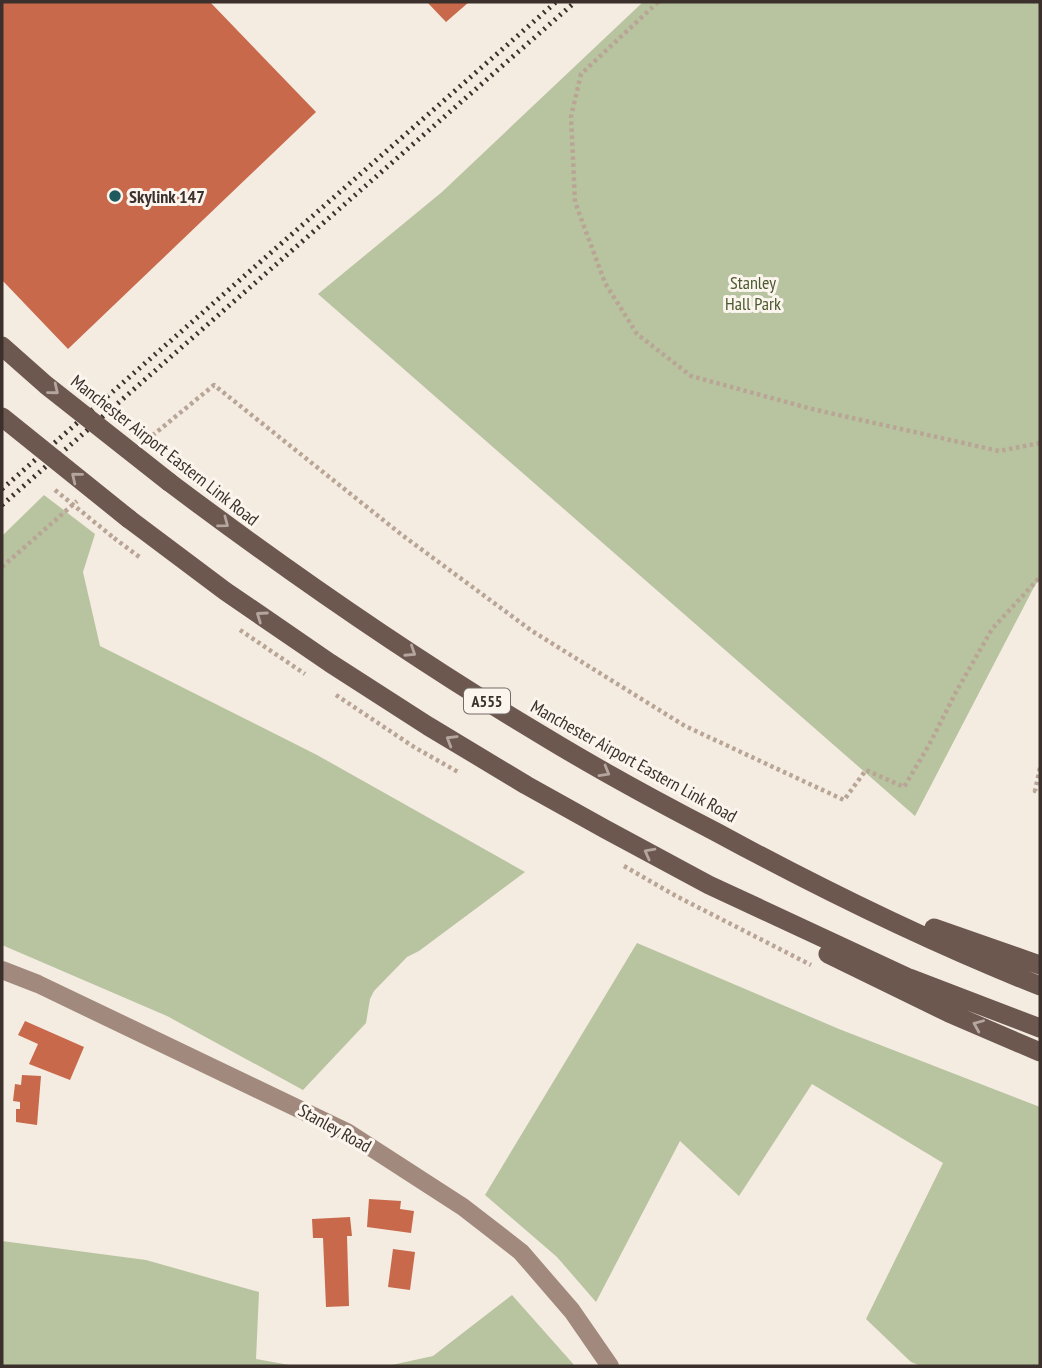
<svg xmlns="http://www.w3.org/2000/svg" width="1042" height="1368" viewBox="0 0 1042 1368" font-family="'PT Sans Narrow',sans-serif">
  <style>
    .green { fill: #b8c4a0 }
    .building { fill: #c8694b }
    .lines { fill: none; stroke-linecap: round; stroke-linejoin: round }
    .path { stroke: #b9a596; stroke-width: 4.5; stroke-dasharray: 3.5 3.5; stroke-linecap: butt }
    .secondary { stroke: #a18a7d; stroke-width: 18 }
    .trunk { stroke: #6c584f; stroke-width: 19 }
    .rail { stroke: #3b302b; stroke-width: 5; stroke-dasharray: 2 5; stroke-linecap: butt }
    .path-bridge { stroke: #b9a596; stroke-width: 4.5; stroke-dasharray: 3.5 3.5; stroke-linecap: butt }
    .trunk-bridge { stroke: #6c584f; stroke-width: 19 }
    .oneway { stroke: #b4a69e }
    .poi-dot { fill: #1f5a5e; stroke: #fbf5ee; stroke-width: 2.5 }
    .labels { text-anchor: middle; dominant-baseline: central; stroke-width: 6; stroke-linejoin: round; paint-order: stroke }
    .shield { fill: #fbf5ee; stroke: #756b66; stroke-width: 2 }
    .shield-label { font-size: 16px; font-weight: bold; fill: #3b302b }
    .poi-label { font-size: 18px; font-weight: bold; fill: #3b302b; stroke: #fbf5ee; text-anchor: start }
    .park-label { font-size: 18px; fill: #4a5a2e; stroke: #fbf5ee }
    .street-label { font-size: 18px; fill: #3b302b; stroke: #fbf5ee }
  </style>
  <rect width="100%" height="100%" fill="#f4ebe1"/>
  <path class="green" d="M643,2h397v576l-6,9 -119,229 -597,-522 124,-102z
    M44,495l51,39 -12,38 17,74 217,109 208,117 -106,79 -12,6 -33,34 -4,8 -4,24 -63,67 -136,-74 -165,-71v-409z
    M637,943l202,86 201,78v259h-119l-10,-4 -45,-43 77,-156 -131,-79 -73,112 -59,-55 -84,161 -39,-45 -72,-62z
    M2,1241l144,19 113,32 -3,67 39,7h-293z
    M512,1295l63,71h-188l46,-10z"/>
  <path class="building" d="M2,2h208l106,110 -248,237 -66,-69z
    M427,2h42l-23,20z
    M25,1021l59,26 -14,33 -41,-16 9,-20 -20,-9z
    M22,1075l19,1 -4,49 -21,-3v-13h4v-7l-7,-1 2,-17 6,1z
    M369,1199l32,2 -1,8 14,2 -3,22 -44,-6z
    M350,1217l2,19h-5l2,70 -23,1 -3,-69h-10l-1,-19z
    M393,1249l22,3 -5,38 -22,-3z"/>
  <g class="lines">
    <path class="path" d="M658,2l-77,72 -10,43 4,85 30,81 32,51 54,42 121,33 187,42 41,-8
      M147,440l67,-55 188,150 130,96 153,95 159,74 22,-30 38,17 25,-42 27,-53 36,-63 48,-52
      M114,538l28,21
      M2,567l75,-66
      M240,630l65,44
      M336,695l78,52 44,25
      M1040,768l-5,23h5
      M624,866l52,30 135,69"/>
    <path class="secondary" d="M2,970l36,14 309,148 116,75 58,45 51,59 38,55"/>
    <path class="trunk" d="M169,482c121,91 246,178 376,255 56,34 113,65 171,95 105,57 213,110 324,154
      M129,519l96,72 105,72 98,63 98,59 79,44 104,56 200,93 131,50
      M934,928l106,37
      M828,954l121,59 91,39"/>
    <path class="rail" d="M2,489l554,-487
      M2,505l573,-503"/>
    <path class="path-bridge" d="M55,490l59,48"/>
    <path class="trunk-bridge" d="M2,346l44,39 123,97
      M2,417l127,102"/>
  </g>
  <defs><path id="oneway-chevron" d="M-2-3.5L2.5 0L-2 3.5" fill="none" stroke-width="1.6" stroke-linecap="round" stroke-linejoin="round" transform="scale(1.75)"/></defs>
  <g class="oneway">
    <use href="#oneway-chevron" transform="translate(54 390) rotate(39)"/>
    <use href="#oneway-chevron" transform="translate(76 477) rotate(-141)"/>
    <use href="#oneway-chevron" transform="translate(224 523) rotate(37)"/>
    <use href="#oneway-chevron" transform="translate(261 616) rotate(-145)"/>
    <use href="#oneway-chevron" transform="translate(411 652) rotate(33)"/>
    <use href="#oneway-chevron" transform="translate(451 740) rotate(-149)"/>
    <use href="#oneway-chevron" transform="translate(605 772) rotate(30)"/>
    <use href="#oneway-chevron" transform="translate(649 853) rotate(-152)"/>
    <use href="#oneway-chevron" transform="translate(978 1025) rotate(-157)"/>
  </g>
  <circle class="poi-dot" cx="115" cy="196" r="7"/>
  <g class="labels">
    <rect class="shield" x="464" y="688.5" width="46" height="25" rx="5"/>
    <g class="shield-label">
      <text x="487" y="701">A555</text>
    </g>
    <g class="poi-label">
      <text x="129" y="196">Skylink 147</text>
    </g>
    <g class="park-label">
      <text x="753" y="282">Stanley<tspan x="753" dy="21">Hall Park</tspan></text>
    </g>
    <g class="street-label">
      <text transform="translate(165 450) rotate(38)">Manchester Airport Eastern Link Road</text>
      <text transform="translate(634 761) rotate(29)">Manchester Airport Eastern Link Road</text>
      <text transform="translate(335 1128) rotate(29)">Stanley Road</text>
    </g>
  </g>
  <rect width="1042" height="1368" fill="none" stroke="#3b302b" stroke-width="7"/>
</svg>
